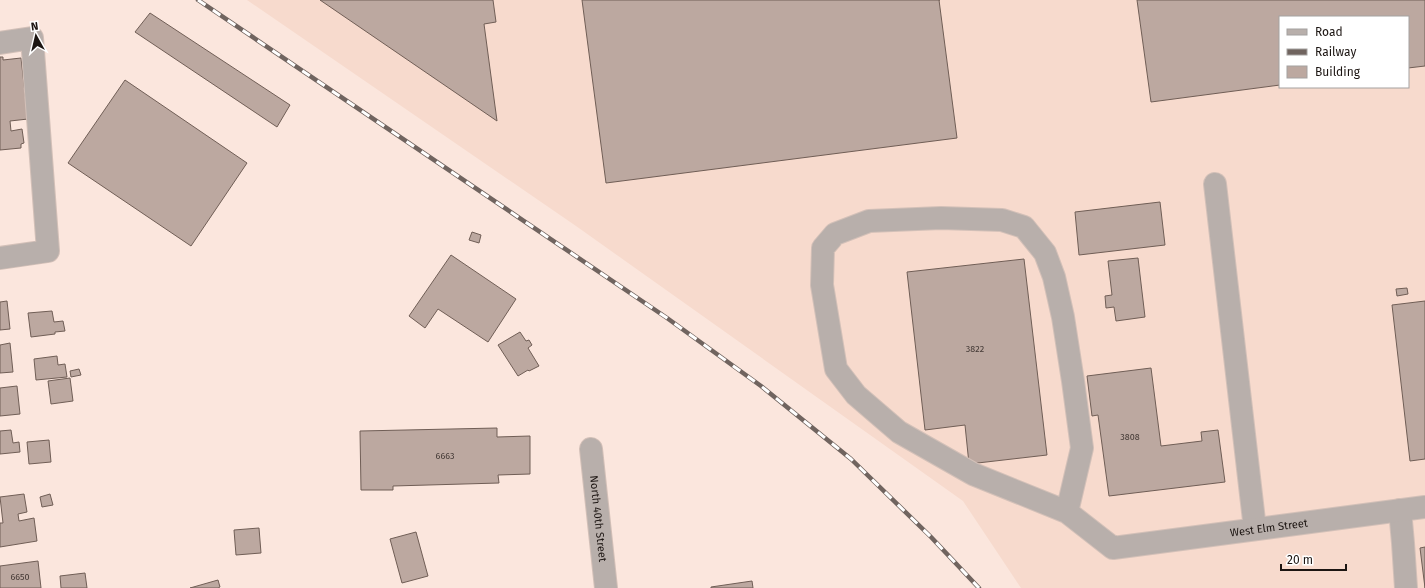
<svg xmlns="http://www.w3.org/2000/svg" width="1425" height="588" viewBox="0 0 1425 588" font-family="'Fira Sans',sans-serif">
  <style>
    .built { fill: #f7dacd; fill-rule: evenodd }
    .building { fill: #bca8a0; stroke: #705e56 }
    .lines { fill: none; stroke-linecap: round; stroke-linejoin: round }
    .minor-casing { stroke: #d3c0b8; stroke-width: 24 }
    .minor { stroke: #b8afab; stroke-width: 22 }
    .rail-casing { stroke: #70645f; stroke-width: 4.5 }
    .rail { stroke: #fff; stroke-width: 3; stroke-dasharray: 9; stroke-linecap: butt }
    .labels { text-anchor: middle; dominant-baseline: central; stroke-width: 3; stroke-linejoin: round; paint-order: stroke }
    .number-label { font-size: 9px; fill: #443a36 }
    .street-label { font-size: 11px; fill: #1c1512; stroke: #fff }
  </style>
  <rect width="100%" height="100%" fill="#fbe6dd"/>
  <path class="built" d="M247,0h1178v588h-404l-58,-87 -387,-275zM1280,17h128v70h-128z"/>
  <path class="building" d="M320,0h173l3,22 -12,2 13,97z
    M582,0h358h-1l18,138 -351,45z
    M1137,0h288v66l-17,2v-51h-128v68l-129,17z
    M150,13l140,92 -13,22 -142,-95z
    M0,57h3v3l18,-2 7,61 -18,2 1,10 11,-2 2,14 -3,1v4l-21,2z
    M125,80l122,83 -56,83 -123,-83z
    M1160,202l5,43 -86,10 -4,-43z
    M472,232l9,3 -2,8 -10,-3z
    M451,255l65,44 -28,43 -50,-33 -13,19 -16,-12z
    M1138,258l7,59 -29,4 -2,-14 -8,1 -1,-12 7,-1 -4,-34z
    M1024,259l23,196 -78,9 -4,-39 -40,5 -18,-158z
    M1407,288l1,6 -11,2 -1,-7z
    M7,301l3,28 -10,1v-28z
    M1425,301v158l-15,2 -18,-156z
    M52,311l2,11 9,-1 2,10 -10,1v2l-24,3 -3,-24z
    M520,332l6,9 3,-1 3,5 -4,3 11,18 -10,5 -1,-1 -10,6 -20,-31z
    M10,343l3,29 -13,1v-28z
    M57,356l1,9 7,-1 2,13 -31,3 -2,-21z
    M1151,368l10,78 41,-5 -1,-9 17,-2 7,52 -116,14 -11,-81 -6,1 -5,-40z
    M79,369l2,6 -10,2 -1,-6z
    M70,378l3,23 -22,3 -3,-23z
    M17,386l3,28 -20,2v-28z
    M497,428v9l33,-1v38l-32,1 1,8 -106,3v4h-32l-1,-59z
    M11,430l2,13 6,-1 1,10 -20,2v-23z
    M49,440l2,22 -22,2 -2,-22z
    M24,494l3,18 -9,2 1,7 15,-3 3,23 -37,6v-24h3l-3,-26z
    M50,494l3,11 -11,2 -2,-10z
    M259,528l2,25 -25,2 -2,-25z
    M416,532l12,44 -26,7 -12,-44z
    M1425,547v41l-5,-40z
    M38,561l3,27h-41v-22z
    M85,573l2,15h-26l-1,-12z
    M218,580l2,7 -2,1h-28z
    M752,581l1,7h-42v-1z"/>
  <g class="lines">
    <defs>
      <g id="minor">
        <path d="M0,43l32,-5 16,213 -48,7"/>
        <path d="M1215,184l40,345"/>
        <path id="s1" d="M591,449l15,139"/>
        <path d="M1400,510l3,33 3,45"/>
        <path id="s2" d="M1067,512l15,-64 -9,-67 -10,-64 -9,-40 -9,-24 -21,-26 -22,-7 -61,-2 -72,3 -34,13 -12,14 -1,37 14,84 20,26 43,37 74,42 94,38 46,36 312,-41"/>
      </g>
    </defs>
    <use href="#minor" class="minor-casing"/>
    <use href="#minor" class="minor"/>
    <defs>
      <path id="rail" d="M198,0l469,318 94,68 90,73 80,78 48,51"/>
    </defs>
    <use href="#rail" class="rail-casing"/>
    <use href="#rail" class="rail"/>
  </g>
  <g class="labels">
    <g class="number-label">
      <text x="975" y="349">3822</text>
      <text x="1130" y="437">3808</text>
      <text x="445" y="456">6663</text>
      <text x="20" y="577">6650</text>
    </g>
    <g class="street-label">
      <text stroke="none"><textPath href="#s1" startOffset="70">North 40th Street</textPath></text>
      <text stroke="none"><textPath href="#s2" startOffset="1123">West Elm Street</textPath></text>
    </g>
  </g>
  <rect x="1279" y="16" width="130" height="72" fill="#ffffff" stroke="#a4a1a0"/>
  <rect x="1287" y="29" width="20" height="6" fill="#b8afab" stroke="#a4a1a0"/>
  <text x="1315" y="36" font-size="12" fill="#1c1512">Road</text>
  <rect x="1287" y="49" width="20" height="6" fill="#70645f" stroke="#a4a1a0"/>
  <text x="1315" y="56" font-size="12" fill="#1c1512">Railway</text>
  <rect x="1287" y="66" width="20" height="12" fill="#bca8a0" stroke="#a4a1a0"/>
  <text x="1315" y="76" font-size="12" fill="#1c1512">Building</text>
  <g transform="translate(36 36) rotate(352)" stroke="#ffffff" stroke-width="3" paint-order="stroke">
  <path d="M0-3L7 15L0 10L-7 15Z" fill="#1c1512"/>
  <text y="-6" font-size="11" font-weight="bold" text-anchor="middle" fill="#1c1512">N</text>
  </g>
  <path d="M1281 564v6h65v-6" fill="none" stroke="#1c1512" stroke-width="2"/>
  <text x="1287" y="564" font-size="12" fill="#1c1512" stroke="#ffffff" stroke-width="3" paint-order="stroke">20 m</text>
</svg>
